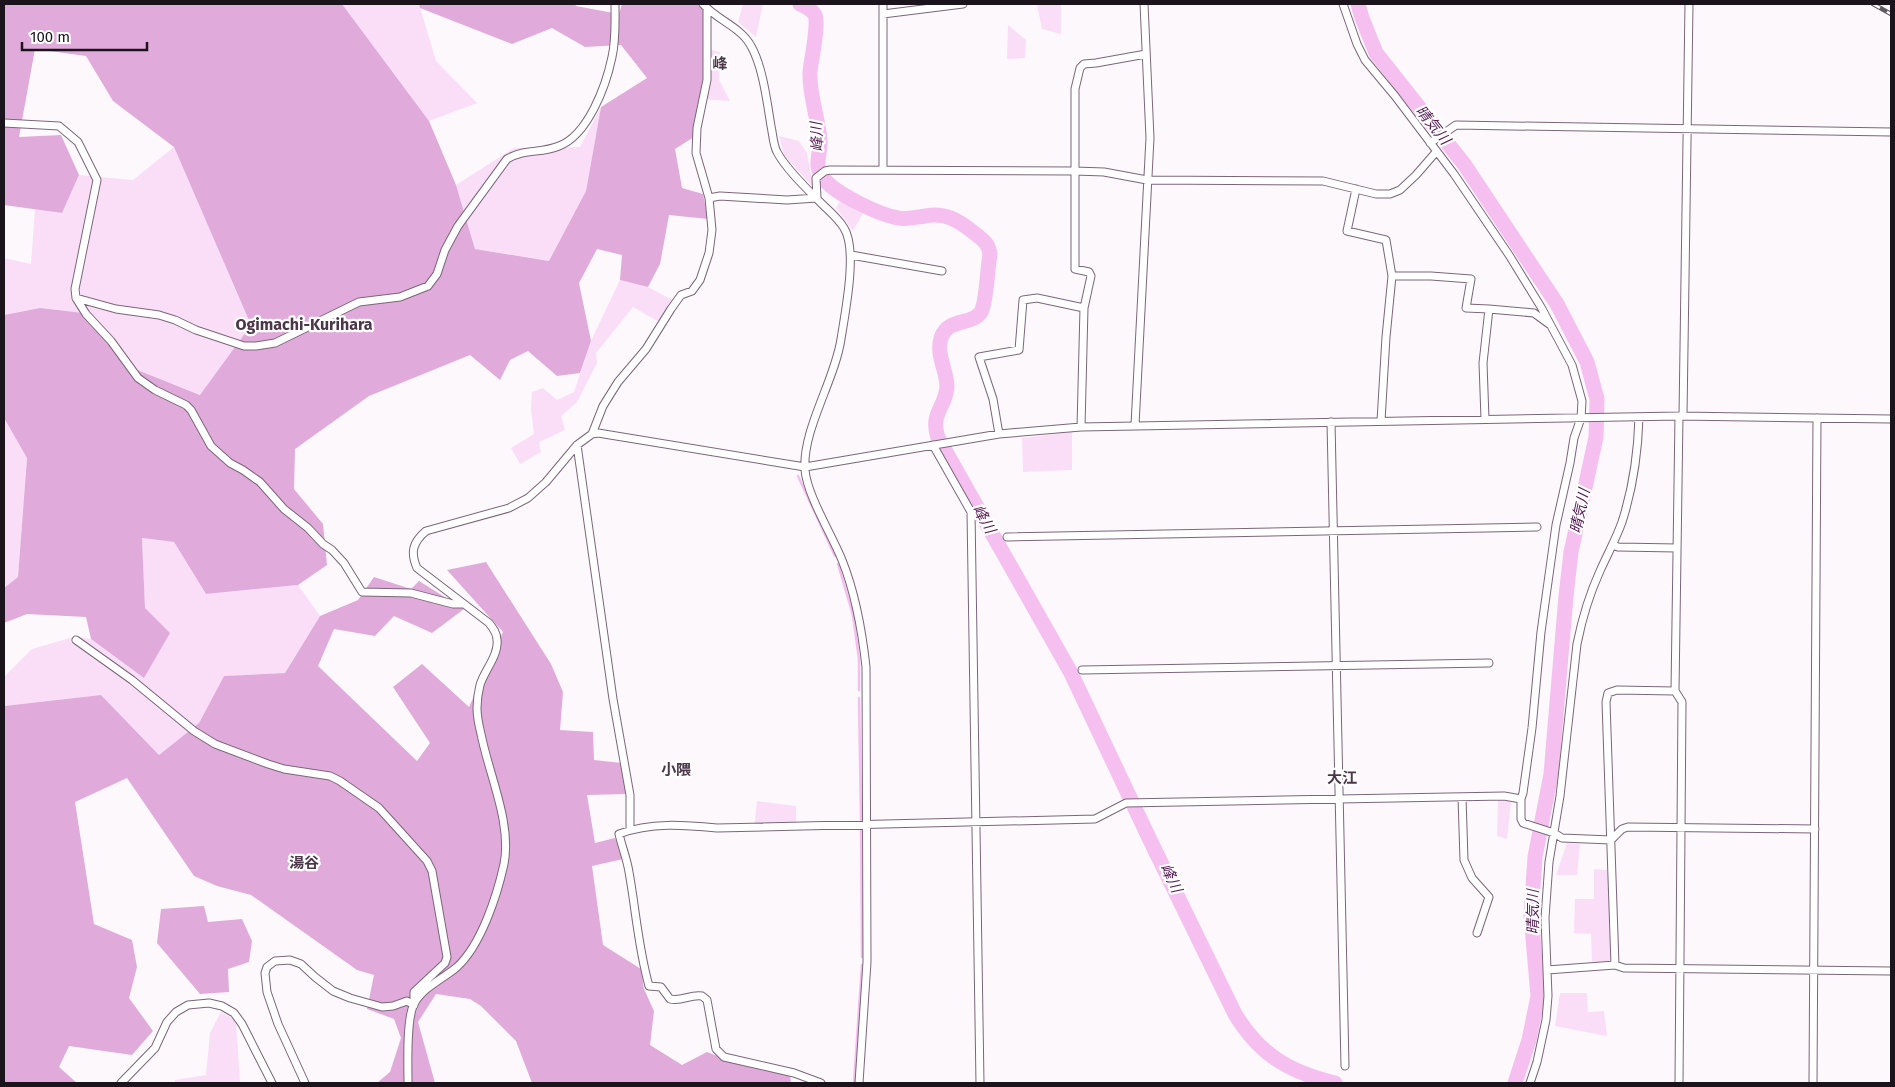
<svg xmlns="http://www.w3.org/2000/svg" width="1895" height="1087" viewBox="0 0 1895 1087" font-family="'Fira Sans','Noto Sans JP',sans-serif">
  <style>
    .green { fill: #fadef8 }
    .forest { fill: #e0abdb }
    .lines { fill: none; stroke-linecap: round; stroke-linejoin: round }
    .stream { stroke: #f5bff0; stroke-width: 2.5 }
    .river { stroke: #f5bff0; stroke-width: 15 }
    .street-casing { stroke: #7b6679; stroke-width: 9 }
    .street { stroke: #fff; stroke-width: 7 }
    .rail-casing { stroke: #60595f; stroke-width: 4.5 }
    .rail { stroke: #fff; stroke-width: 2.5; stroke-dasharray: 8; stroke-linecap: butt }
    .labels { text-anchor: middle; dominant-baseline: central; stroke-width: 4.5; stroke-linejoin: round; paint-order: stroke }
    .neighbourhood-label { font-size: 15px; font-weight: bold; fill: #4b3749; stroke: #fff }
    .water-label { font-size: 15px; font-style: italic; fill: #551853; stroke: #fff }
    .quarter-label { font-size: 16px; font-weight: bold; fill: #4b3749; stroke: #fff }
  </style>
  <rect width="100%" height="100%" fill="#fdf8fc"/>
  <path class="green" d="M342,4h77l17,57 41,42 -48,18z
    M743,4h20l-7,33 -18,-15z
    M1037,4h24v30l-19,-5z
    M1008,25l18,15 -1,18 -18,1z
    M705,48l15,4 -1,28 11,21 -28,-2z
    M601,107l-15,84 -36,70 -75,-12 -19,-64 58,-37 66,-1z
    M779,136l20,5 8,12 6,34 -29,-32z
    M174,147l77,178 -50,70 -66,-26 -95,-61 -36,7v-57l27,6 4,-55 27,4 17,-38 54,5z
    M843,197l21,14 -11,20 -17,-23z
    M620,280l28,7 24,13 -13,22 -26,-15 -37,46 1,10 -20,39 -16,14 4,14 -26,12 2,10 -21,12 -9,-16 23,-14 -3,-25 1,-17 11,-4 14,12 17,-8 17,-51z
    M4,418l23,40 -9,119 -14,11z
    M1072,432v38l-49,2 -1,-34z
    M142,538l32,4 32,52 92,-9 22,31 -35,57 -61,3 -25,47 -40,32 -58,-60 -97,11v-29l28,-28 41,-12 18,2 53,38 1,-69z
    M1498,799l13,3 -4,37 -10,-3z
    M757,801l39,5v21l-42,2z
    M1567,843l13,1 -3,31h-21z
    M1594,869l22,2 3,90 -27,1 -1,-28 -17,-1 1,-34h19z
    M1560,993h27l1,19 16,-1 3,25 -52,-10z
    M221,1012l15,8 4,63h-65v-3l31,-5 4,-42z"/>
  <path class="forest" d="M4,4h338l87,117 27,64 19,64 74,12 37,-70 15,-84 46,-29 -26,-33 -36,2 -33,-19 -40,16 -92,-36 -1,-4h156l1,2 43,8 3,-10h78c10,16 5,74 2,94 -1,13 -5,26 -8,39l-19,12 7,39 21,6 5,25 -39,-4 -9,49 -12,23 -28,-7 2,-25 -25,-6 -18,34 12,58 -11,32 -23,3 -29,-25 -18,9 -10,20 -30,-25 -101,41 -74,53 -1,40 29,35 4,41 -29,20 -92,9 -32,-52 -32,-4 3,70 25,25 -26,45 -53,-39 -5,-22 -59,-3 -23,9v-35l14,-11 9,-119 -23,-40v-103l36,-7 43,5 52,56 65,26 51,-70 -77,-178 -61,-46 -27,-45 -51,-7 -16,88 42,-2 18,40 -17,38 -58,-8z
    M486,562l65,102 12,28 -3,38 33,2 1,28 28,3 4,31 -39,1 8,48 20,-5 8,21 -31,7 11,79 38,24 3,20 10,22 -4,34 32,20 25,-13 34,13 49,11 1,7h-259l-16,-42 -35,-35 -11,-7 -34,-5 -18,28 17,61h-58l13,-11 11,-34 -7,-19 -27,-10 7,-34 -17,-5 -106,-75 -34,-9 -23,-10 -67,-98 -52,24 19,122 38,16 5,27 -8,31 24,33 -21,24 -63,-9 -10,21 18,16h-73v-377l97,-11 58,60 40,-32 25,-47 61,-3 35,-57 38,-16 16,-23 37,12 8,-8 45,28 -32,24 -38,-17 -19,20 -41,-7 -16,37 99,95 13,-18 -37,-56 29,-23 47,43 34,-75 -56,-62z
    M204,906l4,16 34,-3 10,22 -3,21 -21,7 1,23 -29,2 -43,-51 4,-34z"/>
  <g class="lines">
    <path class="stream" d="M798,476l37,80
      M838,564l15,51 6,44v31
      M859,698l2,122
      M861,828l1,129
      M854,1083l8,-118"/>
    <path class="river" d="M800,4c5,2 12,6 15,11 4,11 -4,45 -5,57 -1,23 8,45 10,68 1,9 -3,18 -2,26 1,6 3,10 7,14 11,14 55,35 73,38 9,2 18,-1 27,-2 20,-4 33,4 48,16 9,7 16,11 17,23 -3,14 -3,46 -9,57 -9,14 -33,5 -40,26 -5,17 6,33 6,49 -2,22 -17,26 -9,51l133,235 79,167 85,174c25,41 54,58 100,69
      M1358,4l4,14 14,35 88,111 93,140 30,58 10,37 -1,38 -25,115 -5,44 -15,178 -16,83 -4,58 7,81 -9,44 -14,43"/>
    <defs>
      <path id="street" d="M703,4c14,16 38,23 48,42 12,21 16,56 20,80 2,9 2,18 6,26 9,17 30,37 44,51 8,8 17,15 23,25 14,22 1,85 -3,111 -6,41 -39,91 -36,131 2,25 27,65 37,90 14,35 20,70 24,107l1,295 -8,121
        M883,4v166
        M1343,4l14,40 8,16 30,36 59,78 55,81 32,52 31,58 10,36 -1,17 -7,20 -4,25 -14,62 -15,107 -9,96 -9,65 -2,6
        M883,14l80,-10
        M4,123l55,3 19,16 19,38 -22,109 1,9 10,16 25,27 27,37 17,12 31,15 5,5 20,36 19,17 13,7 17,12 24,27 24,19 15,16 9,6 12,13 18,29 49,1 42,11h11
        M1430,143l26,-18 435,7
        M1356,189l-9,42 39,9 6,36 -6,61 -5,84
        M709,198l11,-2 67,4 30,-2
        M817,198l-1,-20 9,-7 5,-1 245,1 29,1 43,8 176,1 53,13h14l10,-4 16,-15 20,-23
        M851,255l91,16
        M1392,276h39l40,3 -5,29 23,1 -6,54 2,56
        M76,298l40,11 43,6 16,5 21,10 48,16h12l19,-3 84,-41 41,-5 28,-11 9,-12 8,-24 13,-24 49,-67c19,-11 33,-5 52,-13 29,-11 47,-60 53,-89 4,-17 3,-36 3,-53
        M1489,309l45,4 15,11
        M1679,416l-4,275 7,11 -3,381
        M1683,416l6,-412
        M1331,422l14,644
        M1135,425l15,-287 -6,-134
        M1081,427l3,-119 7,-32 -2,-4 -14,-3v-180l5,-21 4,-4 12,-1 50,-9
        M592,434l6,-1 207,34 194,-33 82,-7 598,-11 212,3
        M999,434l-6,-35 -14,-42 40,-7 4,-50 14,-2 47,10
        M577,445l36,254 17,96v35
        M933,445l38,67 9,571
        M1007,537l530,-10
        M1613,545l5,2 59,1
        M76,640l56,40 62,51 21,13 53,20 16,5 46,7 10,5 39,27 48,53 5,10 15,86 -2,6 -31,29v13l-7,-4 -14,5 -11,1 -32,-9 -17,-7 -18,-14 -14,-13 -11,-4 -15,1 -8,6 -2,6 2,19 11,32 27,59
        M1082,670l407,-7
        M1675,691l-58,-1 -9,3 -2,9 9,263 9,3 267,3
        M1462,797l2,63 8,18 17,19 -12,36
        M1547,970l68,-5
        M121,1083l34,-35 12,-26 9,-10 12,-7 21,-2 13,3 12,7 8,11 30,59
        M408,1083c0,-18 -2,-64 6,-79 9,-17 29,-25 43,-37 24,-22 40,-71 47,-103 8,-41 -15,-89 -23,-130 -2,-8 -4,-17 -4,-26 0,-8 1,-15 3,-23 4,-14 19,-30 17,-45 0,-7 -4,-12 -8,-17l-72,-55c-7,-16 -4,-26 9,-37l83,-23 19,-10 18,-16 31,-37 15,-11 11,-28 15,-24 28,-33 25,-40 10,-14 11,-4 8,-11 9,-27 3,-23 -3,-32 -13,-45 1,-25 10,-48v-72
        M821,1083l-27,-10 -70,-16 -8,-8 -9,-49 -5,-4c-12,-2 -20,6 -32,3l-9,-12 -12,-1c-11,-39 -13,-75 -20,-114 -2,-13 -7,-25 -10,-38 32,-12 65,-9 98,-6l378,-9 31,-16 378,-7 17,3v20l2,4 31,10 8,5 49,2 11,-11 6,-2 187,2
        M1530,1083l7,-21 9,-42 2,-24 -3,-78 4,-56 11,-66 17,-152c5,-25 12,-49 23,-73 7,-16 16,-32 22,-49 11,-34 16,-70 17,-105
        M1813,1083l4,-665"/>
    </defs>
    <use href="#street" class="street-casing"/>
    <use href="#street" class="street"/>
    <defs>
      <path id="rail" d="M1873,4l18,10"/>
    </defs>
    <use href="#rail" class="rail-casing"/>
    <use href="#rail" class="rail"/>
  </g>
  <g class="labels">
    <g class="neighbourhood-label">
      <text x="720" y="64">峰</text>
      <text x="676" y="770">小隈</text>
      <text x="1342" y="778">大江</text>
      <text x="304" y="863">湯谷</text>
    </g>
    <g class="water-label">
      <text transform="translate(1433 125) rotate(51)">晴気川</text>
      <text transform="translate(817 137) rotate(-93)">峰川</text>
      <text transform="translate(1580 511) rotate(-78)">晴気川</text>
      <text transform="translate(984 519) rotate(61)">峰川</text>
      <text transform="translate(1171 878) rotate(64)">峰川</text>
      <text transform="translate(1533 912) rotate(-90)">晴気川</text>
    </g>
    <g class="quarter-label">
      <text x="304" y="324">Ogimachi-Kurihara</text>
    </g>
  </g>
  <rect width="1895" height="1087" fill="none" stroke="#1c141c" stroke-width="10"/>
  <path d="M22 42v8h125v-8" fill="none" stroke="#1c141c" stroke-width="2.5"/>
  <text x="30" y="42" font-size="15" fill="#1c141c" stroke="#ffffff" stroke-width="4" paint-order="stroke">100 m</text>
</svg>
